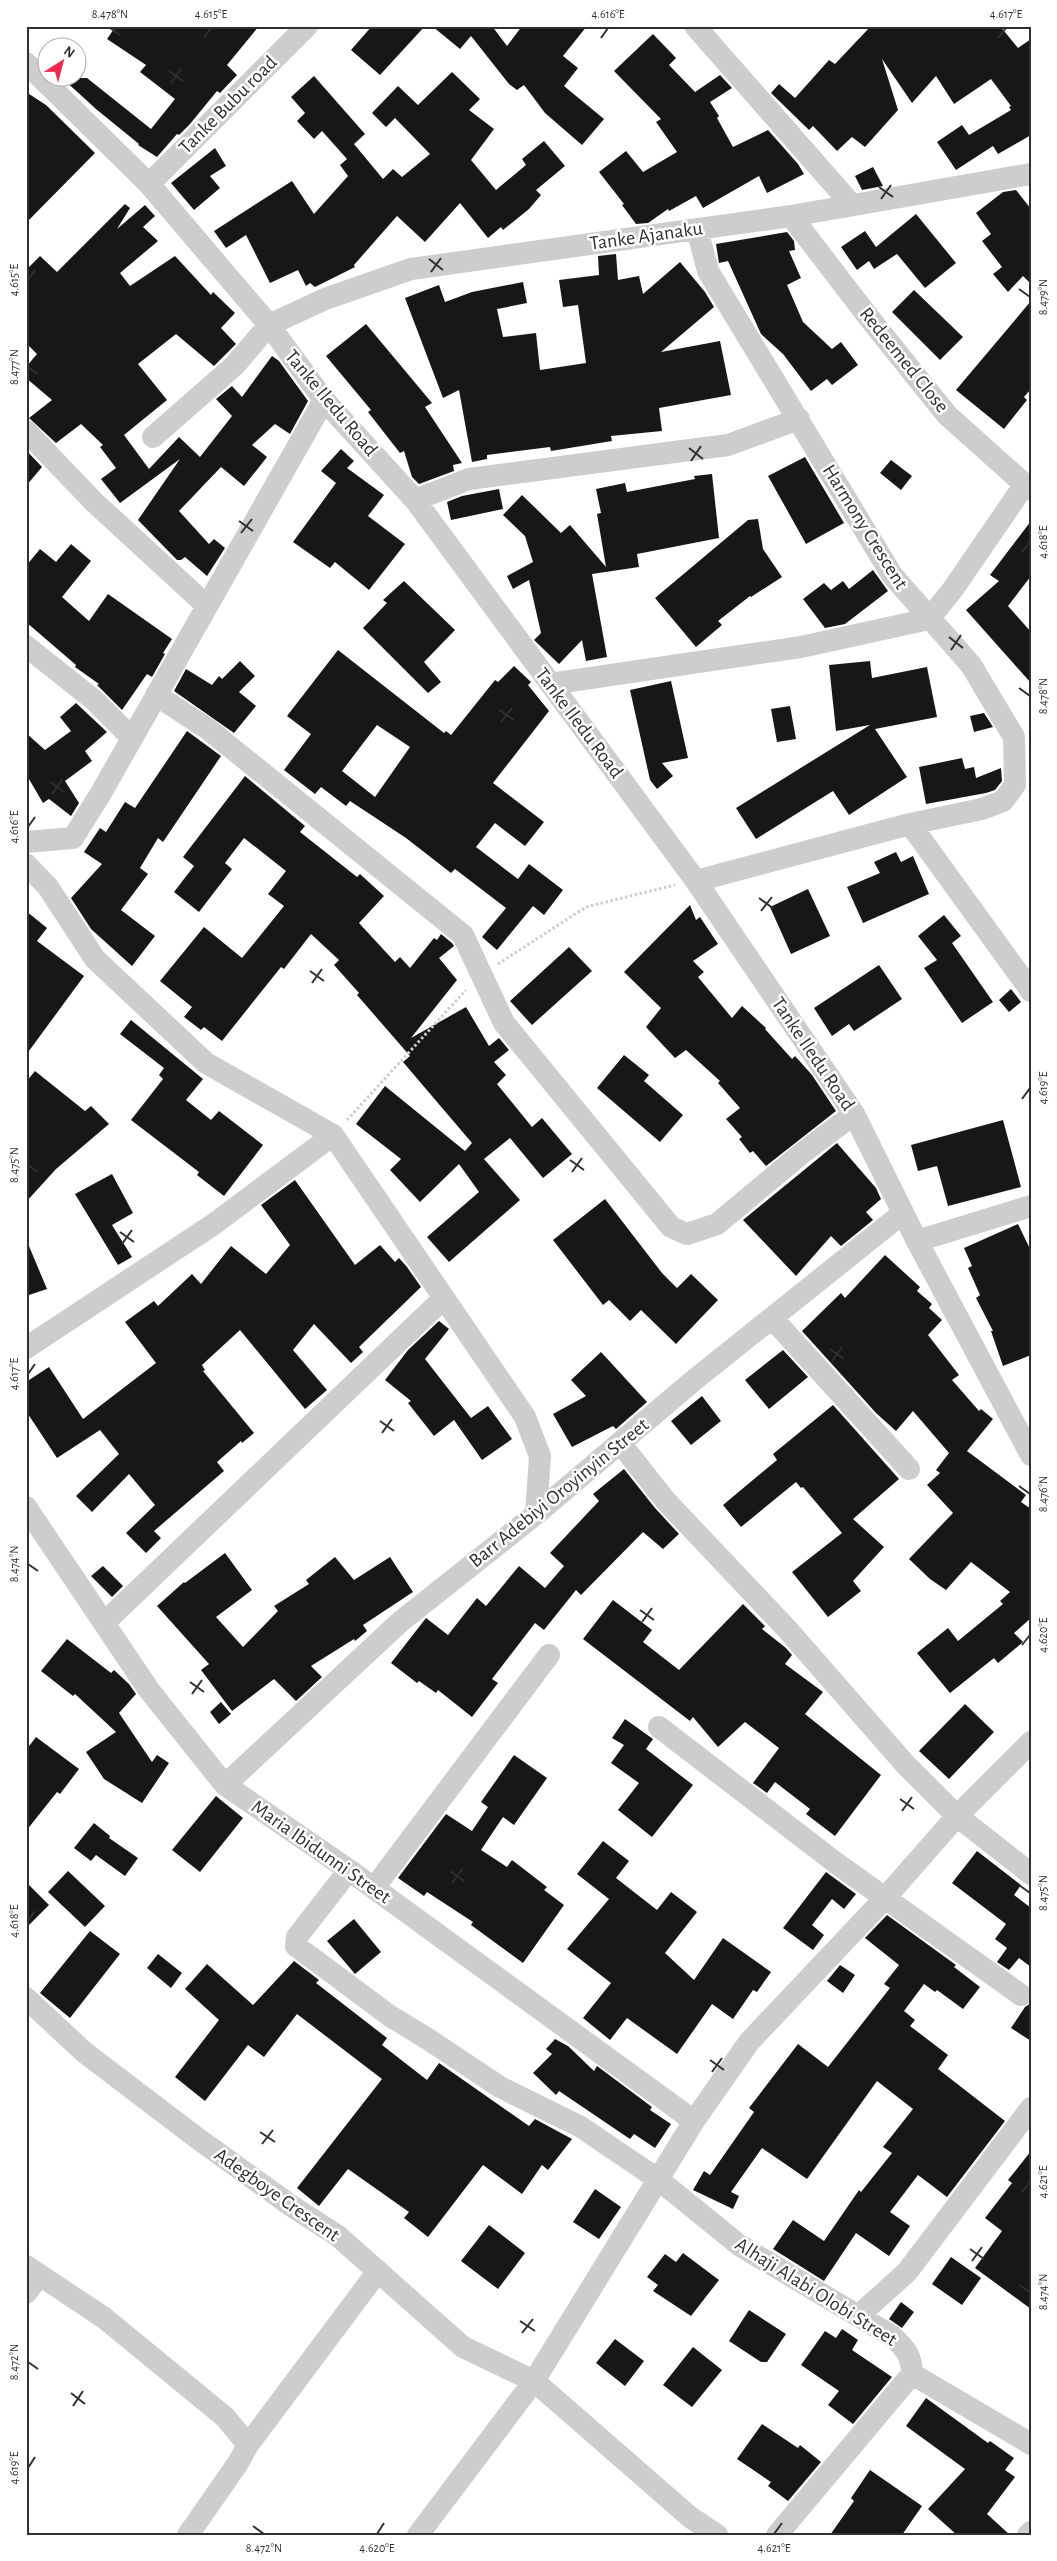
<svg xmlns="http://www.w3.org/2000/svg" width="1057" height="2561" viewBox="0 0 1057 2561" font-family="'Alegreya Sans',sans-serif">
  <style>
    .building { fill: #171717; fill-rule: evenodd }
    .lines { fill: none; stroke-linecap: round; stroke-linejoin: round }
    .path { stroke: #cdcdcd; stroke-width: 3; stroke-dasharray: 2.5 2.5; stroke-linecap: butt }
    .minor { stroke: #cdcdcd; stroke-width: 22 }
    .ticks { fill: none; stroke: #303030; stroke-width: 2 }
    .labels { text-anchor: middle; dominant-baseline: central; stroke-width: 5; stroke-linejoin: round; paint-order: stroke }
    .street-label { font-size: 20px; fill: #303030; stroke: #fff }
    .neatline { fill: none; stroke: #303030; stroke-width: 2 }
    .ticks-label { font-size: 12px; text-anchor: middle; fill: #303030 }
  </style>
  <rect width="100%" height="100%" fill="#fff"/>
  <path class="building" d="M116,26h143l-32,39 10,10 -17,18 -3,-2 -27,33 -11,11 -2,-1 -20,23 -19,-12 1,-1 -43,-35 -34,-31h25l64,51 24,-30 -35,-27 6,-7 -39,-26z
    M372,26h53l-45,49 -29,-25z
    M432,26h60l15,20 15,-20h65l-24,30 15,12 -14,18 40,33 -22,26 -37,-32 -21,-28 -7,5 -8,-6 -38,-48 -11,13z
    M871,26h129l18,22 13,-9v96l-33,19 -5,-8 -37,24 -19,-28 25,-17 7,10 42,-25 -2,-3 2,-1 -20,-27 -37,25 -18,-28 -24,27 -30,-44 16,51 -33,37 -13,-10 -15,14 -24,-25 -4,4 -38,-37 8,-9 16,14 34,-38 6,4z
    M653,34l23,24 -7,7 26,27 25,-17 12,13 -22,14 9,14 -2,2 16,29 35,-17 30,34 6,10 -37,19 -8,-17 -56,32 -7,-12 -27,15 -1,-2 -20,14 -12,1 -14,-19 2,-1 -25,-32 27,-21 17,21 34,-20 -21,-30 5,-3 -47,-48z
    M452,72l28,27 -11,11 25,19 -23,31 25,30 30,-25 -4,-6 22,-18 21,25 -29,24 5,5 -12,14 -26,21 -2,-3 -13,11 -28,-35 -35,39 -28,-26 -43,49 1,2 -40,20 -5,-4 -4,3 -8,-16 -28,13 -24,-48 -20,13 -12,-17 78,-50 22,33 34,-38 -8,-11 7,-6 -25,-28 -8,8 -17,-18 8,-8 -14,-16 23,-21 51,58 -11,10 29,35 10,-10 9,8 28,-23 -35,-36 -9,9 -14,-14 26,-27 20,19z
    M26,92l20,13 49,48 -69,70z
    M215,148l11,18 -16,10 10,12 -26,22 -23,-27z
    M873,167l10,19 -21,4 -7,-14z
    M1016,190l15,19v75l-8,-8 -15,16 -15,-18 9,-7 -20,-26 9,-7 -15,-21 27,-21z
    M125,204l5,4 -13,21 28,-24 10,11 -12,11 15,14 -38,32 10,13 45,-30 36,39 2,-3 22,21 -14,15 15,16 -22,22 -38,-32 -38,30 29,36 -43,35 25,34 30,-32 21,20 32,-41 -16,-17 16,-13 10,11 30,-41 7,5 29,40 -18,33 -15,-10 -23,21 15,12 -23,29 -23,-19 -42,44 30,33 5,-5 11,9 -18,28 -22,-19 -4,3h-4l-39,-40 42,-61 -60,44 -19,-24 15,-11 -16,-21 3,-2 -22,-21 -25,19 -27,-25 23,-18 -26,-22v-11l11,-13 -11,-11v-73l14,-14 17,16z
    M916,214l40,49 -31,25 -28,-34 -23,15 -5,-8 -12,9 -16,-23 24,-16 11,16z
    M787,232l7,9 1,9 -6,1 12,27 -14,7 16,37 29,27 9,-7 17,23 -26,20 -5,-6 -16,12 -28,-37 -22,-20 -33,-73 -9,2 -3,-19z
    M616,254l2,26 21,-4 4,18 37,-32 25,30 9,15 -53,45 59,-11 11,54 -72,13 3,23 -51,5 1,5 -61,10 -1,-4 -63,8v4l-15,3 -13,-72 -16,8 -38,-100 34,-13 6,17 27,-10 51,-10 4,21 -30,6 6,28 33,-4 4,37 46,-7 -8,-58 -15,2 -4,-27 40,-5 -1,-19z
    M914,290l49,47 -23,23 -48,-48z
    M1031,301v88l-7,8 3,3 -23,29 -48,-39z
    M366,324l66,79 -7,4 37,56 -9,2 1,6 -35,13 -7,-7 -8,-26 -4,2 -32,-41 3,-2 -45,-54z
    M341,449l13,12 -7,7 37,27 -16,21 37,28 -36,46 -34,-28 -5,6 -37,-26 43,-59 -15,-12z
    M26,450l16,17 -16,19z
    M805,457l39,66 -38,21 -38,-68z
    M891,460l21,16 -11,14 -21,-17z
    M712,474l7,64 -82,16 2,13 -47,7 15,83 -21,4 -4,-21 -23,24 -25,-24 7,-7 -12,-53 -16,9 -6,-13 26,-14 -8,-26 -22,-21 19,-20 39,38 9,-8 36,42 -9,-53 4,-1 -5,-24 29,-6 2,9 68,-13 -1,-3z
    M499,489l4,20 -52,11 -4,-18 15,-6z
    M758,519l5,30 19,28 -31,20 -1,-1 -32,25 4,4 -26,22 -41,-49 93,-78z
    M1031,521v55l-23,30 23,26v51l-65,-73 33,-29 -9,-6z
    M71,544l20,17 -29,36 27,24 19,-27 64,45 -9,14 2,1 -13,23 -5,-3 -25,36 -25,-25 2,-1 -24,-17 1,-2 -50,-43v-56l14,-17 16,13z
    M873,570l15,21 -43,33 -20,4 -22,-29 21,-16 7,7 12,-9 6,8z
    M404,581l51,49 -31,32 17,20 -13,11 -65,-65 24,-25 -4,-3z
    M338,650l106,83 2,-2 5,4 44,-55 3,2 16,-16 17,16 -3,3 21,26 -56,72 51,39 -19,24 -30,-23 -19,24 42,32 11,-15 34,26 -19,25 -11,-9 -36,44 -15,-13 24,-29 -51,-39 -4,4 -45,-35 -56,-37 -4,5 -25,-19 -6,7 -31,-24 27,-36 -24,-18zM377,725l33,22 -35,50 -33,-26z
    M240,661l15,15 -16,16 17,14 -22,27 -60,-42 12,-22 26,16 7,-9 3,3z
    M870,661l2,17 55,-11 10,50 -62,12 32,48 -58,38 -16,-24 -77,48 -20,-31 134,-83 -34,6 -7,-66z
    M671,681l17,77 -26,5 11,13 -16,13 -7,-9 -20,-90z
    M76,703l31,29 -22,19 7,10 -27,20 14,22 -8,13 -22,-17 -6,4 -17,-29v-41l19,17 26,-19 -11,-14z
    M790,706l6,33 -19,3 -6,-33z
    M984,713l9,14 -19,5 -4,-16z
    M187,731l34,25 -58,86 -5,-4 -18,30 8,6 -27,36 34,26 -23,30 -41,-37 -20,-31 31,-34 -18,-12 16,-24 6,4 19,-30 10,6z
    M962,758l3,11 9,-2 2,11 25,-10 1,13 -7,9 -9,3 -60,11 -7,-37z
    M245,776l60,50 -5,6 57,45 3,-3 24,22 -25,27 36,39 5,-5 10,11 24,-30 3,2 4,-6 11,9 2,3 -15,12 18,22 -46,58 55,-31 23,39 10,-8 10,12 -15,12 12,13 -9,9 35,43 10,-9 30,36 -29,24 -33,-40 -26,21 36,41 -71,62 -22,-25 52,-45 -20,-28 -39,38 -30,-32 11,-11 -45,-35 29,-38 80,65 7,-8 -69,-81 7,-6 -53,-61 2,-2 -25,-28 5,-5 -28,-26 -27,35 -3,-2 -59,74 -18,-14 -3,3 -17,-13 8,-10 -32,-26 44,-54 38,31 42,-52 -16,-12 18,-23 -42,-33 -19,25 7,6 -33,43 -25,-20 20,-26 -11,-9z
    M896,852l5,10 12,-6 16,38 -66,29 -16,-36 33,-14 -6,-11z
    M808,889l22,47 -39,18 -21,-47z
    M690,905l6,15 4,-3 18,27 -25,17 11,11 -6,5 34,41 10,-12 24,22 -1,1 27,30 3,-3 17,19 24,36 -70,55 -13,-15 -3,2 -11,-14 3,-2 -16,-18 14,-11 -22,-25 2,-2 -34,-31 -11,8 -29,-31 15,-19 -37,-36z
    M26,911l21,17 -10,13 47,35 -58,79z
    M944,915l17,21 -9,7 41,59 -31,21 -38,-55 13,-8 -19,-24z
    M569,947l23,24 -60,54 -22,-24z
    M879,965l23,34 -48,32 -5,-7 -17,12 -18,-28z
    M1011,989l10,13 -12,10 -10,-12z
    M131,1020l72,59 -17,21 25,20 8,-9 44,34 -39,51 -27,-21 2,-3 -68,-52 32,-41 -4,-4 5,-7 -44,-34z
    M624,1055l25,20 -5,6 39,34 -23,27 -63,-54z
    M35,1071l50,40 6,-5 18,18 -53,45 -30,33v-120z
    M1003,1120l18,67 -73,19 -11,-40 -19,5 -7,-26z
    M837,1143l39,45 5,11 -15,13 7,8 -32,26 -10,-10 -35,40 -53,-56z
    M112,1174l21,39 -21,12 20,32 -14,8 -43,-71z
    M295,1180l60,85 25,-20 15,17 4,-4 8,9 14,20 -62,60 4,5 -12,11 -37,-39 -21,26 34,40 -22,19 -65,-79 -38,35 3,5 -2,1 51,62 -12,10 -1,-2 -24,21 7,9 -70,60 7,7 -15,15 -20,-20 29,-28 -26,-31 -37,38 -16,-16 43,-42 -19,-24 -43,28 -31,-47v-29l23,-15 34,52 73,-56 -31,-41 29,-21 4,5 34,-32 9,10 30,-38 35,28 24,-29 -29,-40z
    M605,1199l57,74 15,15 14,-14 27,26 -42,44 -35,-34 -11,11 -21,-21 -6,5 -50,-65z
    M1018,1224l13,27v104l-28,11 -12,-35h2l-17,-33 4,-3 -12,-27 4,-2 -8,-18z
    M26,1239l21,50 -21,7z
    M885,1255l35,32 -3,4 15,13 -3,4 13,12 -14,15 31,40 -7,5 27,31 2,-2 12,10 -26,32 59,44 -5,7 10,7v109l-17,15 9,9 -25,21 -4,-5 -44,35 -33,-40 31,-25 10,13 45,-37 -3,-3 10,-9 -39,-30 -25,28 -16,-11 -21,-20 44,-46 -26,-28 13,-12 -4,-3 13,-17 -36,-42 -17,20 -20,-18 -74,-82 39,-38 4,5z
    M439,1321l10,8 -24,30 46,59 17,-12 24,33 -30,21 -28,-40 -20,16 -26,-33 3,-2 -26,-21 23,-30z
    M783,1350l25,27 -39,32 -24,-29z
    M601,1352l46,50 -31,27 -3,-3 -41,21 -19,-33 33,-18 -15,-16z
    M702,1396l19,25 -30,24 -20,-24z
    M833,1405l66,74 -46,40 31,28 -31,34 8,10 -33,26 -36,-45 50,-39 -39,-46 -2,1 -5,-6 -55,45 -18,-22 54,-45 -4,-6z
    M624,1469l31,39 24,26 -16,15 -20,-17 -62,63 -5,-5 -32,40 -9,-7 -43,56 6,4 -26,34 -34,-27 -2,3 -17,-12 -2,2 -26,-20 35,-45 22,17 29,-37 9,8 33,-40 26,22 19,-22 -14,-13 49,-52 -6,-7z
    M225,1553l27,37 -36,27 27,30 35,-36 -4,-5 35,-22 -3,-4 29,-23 19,23 36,-23 23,35 -50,33 4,6 -12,10 -1,-2 -43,27 11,11 -26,24 -22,-22 -42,32 -31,-41 8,-6 -52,-58 27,-24 1,1z
    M103,1566l20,20 -11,11 -21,-21z
    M613,1600l39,30 -9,12 36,28 64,-66 22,22 -3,3 24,19 6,7 -7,9 38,28 -18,22 76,61 -46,61 -29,-22 4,-5 -35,-27 -8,11 -14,-10 26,-35 -34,-26 -27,25 -25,-30 -3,4 -107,-82z
    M67,1639l44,34 3,-3 15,14 7,10 -17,19 33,49 5,-7 12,8 -27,40 -38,-24 -18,-27 30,-20 -41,-38 -2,2 -32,-25z
    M221,1702l10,12 -12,10 -9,-12z
    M965,1704l29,28 -45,47 -30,-28z
    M625,1719l28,20 -7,10 47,36 -41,52 -34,-27 21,-27 -28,-20 13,-18 -12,-7z
    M36,1737l43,32 -19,25 -3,-2 -31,39v-81z
    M514,1755l33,23 -33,47 -11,-8 -22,33 26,17 5,-7 35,27 -3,3 20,15 -41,58 -52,-38 2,-3 -46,-30 -3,4 -26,-18 48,-64 26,17 16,-24 -7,-5z
    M216,1796l27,22 -43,54 -28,-22z
    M94,1823l16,13 -1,2 29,20 -13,18 -29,-21 -5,6 -17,-13z
    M603,1841l26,20 -13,17 41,32 14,-18 26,20 -32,41 29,27 29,-42 48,34 -14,20 -4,-2 -20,29 -21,-15 -35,50 -50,-36 -17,22 -27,-22 28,-35 -44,-34 42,-50 -32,-25z
    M977,1851l44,34 -7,10 17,13v59l-12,-9 -10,12 -12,-8 10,-14 -12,-9 11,-15 -54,-41z
    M68,1871l37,35 -20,21 -37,-35z
    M826,1872l30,22 -12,15 -12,-10 -20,26 12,10 -11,15 -30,-22z
    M26,1882l23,23 -23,23z
    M887,1915l69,50 -2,2 26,20 -17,22 -26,-19 -2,2 -11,-8 -20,27 11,9 -5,6 38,29 -10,14 67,52 -58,76 -29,-22 -28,37 20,14 -21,30 -33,-23 -32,48 -51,-32 20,-29 31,21 35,-51 2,2 31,-39 -9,-6 30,-38 -36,-28 -70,98 -45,-31 -31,44 8,4 -6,13 -40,-19 11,-19 6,4 44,-63 -5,-4 49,-64 30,23 62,-79 -6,-4 15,-19 -34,-27z
    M354,1919l27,33 -26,22 -28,-33z
    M90,1931l30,23 -50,64 -30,-25z
    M158,1954l24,19 -11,15 -24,-20z
    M294,1961l25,19 -3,3 71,55 -5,7 45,35 12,-17 90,63 6,-7 37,20 -24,31 -6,-5 -20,29 -39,-29 -55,72 -24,-19 5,-6 -61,-43 -29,37 -22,-18 85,-109 -85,-65 -33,43 -16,-12 -43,56 -30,-24 44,-57 -34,-31 22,-25 46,41z
    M840,1965l15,10 -12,18 -16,-12z
    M1031,2003v38l-20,-13 14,-21z
    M555,2039l13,7 26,25 3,-5 55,41 -2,3 21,14 -16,24 -21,-14 -4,5 -71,-48 -3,4 -23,-22 19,-19 -6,-5z
    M1031,2151v158l-56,-41 27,-37 -17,-13 27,-35 -4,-3z
    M595,2189l26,18 -22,32 -26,-17z
    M489,2225l36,28 -27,36 -37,-28z
    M683,2253l36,27 -28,36 -38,-25 5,-6 -11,-8 18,-23 11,8z
    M951,2257l30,21 -19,27 -30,-21z
    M901,2302l13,10 -12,16 -13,-9z
    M749,2310l37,24 -19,28h-6l-32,-21z
    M842,2329l16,11 -6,10 40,27 -39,47 -25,-19 11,-14 -38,-26 24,-34 11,7z
    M615,2339l29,22 -19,25 -29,-23z
    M693,2347l29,23 -30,37 -29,-22z
    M926,2398l62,45 2,-2 24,17 -9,12 10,7 -28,37 23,21h-53l-29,-26 37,-40 -59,-43z
    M762,2424l36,24 2,-3 21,17 -33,39 -20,-15 3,-4 -34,-23z
    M870,2470l52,36 -20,29h-72l24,-34 -3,-3z"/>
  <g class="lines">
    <path class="path" d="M498,964l88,-57 89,-22
      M347,1120l119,-130"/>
    <path class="minor" d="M695,26l157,179
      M26,63l123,121 120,141 55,75 91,100 281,381 158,233 63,127 114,214
      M149,184l158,-158
      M791,216l79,103 77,96 84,75
      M26,431l68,71 112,103
      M153,437l81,-71 35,-41 56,-26 86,-30 380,-53 240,-42
      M415,500l54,-21 259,-34 71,-26
      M26,646l68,54 38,38
      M550,684l251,-37 128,-28 24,-30 72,-105
      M156,695l52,34 255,206 41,88 167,204 16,7 30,-10 84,-70 53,-40
      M910,824l121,167
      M26,842l47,-4 28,-45 223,-393
      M26,864l22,23 47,72 111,104 127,72 192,282 15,39 -4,58
      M696,881l214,-57 72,-15 21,-8 12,-16 -1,-48 -43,-72 -79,-90 -184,-304 -11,-42
      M917,1241l114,-35
      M772,1318l137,151
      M26,1348l188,-124 119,-89
      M621,1444l44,56 122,129 118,135 52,52 74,58
      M26,1507l123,183 76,95 124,85 345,251
      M104,1623l340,-325
      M659,1727l177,136 185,132
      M225,1785l175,-163 136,-108 157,-133 210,-168
      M349,1870l-52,67 -1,9 94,70 41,25 69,46 81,40 78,53 80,65 153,91c13,12 20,20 20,38l-135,161
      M374,1888l175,-233
      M26,1998l58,54 113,86 93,67 48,31 125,111 71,34 156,136 27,18
      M26,2266l77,51 122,100 23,28 -10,18 -50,72
      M26,2293l13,-17
      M858,2316l49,-44 124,-164
      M912,2374l119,70
      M248,2445l130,-174
      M418,2535l116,-154 160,-260 55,-79 136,-144 72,-82 74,-74
      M1028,2535l3,-3"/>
  </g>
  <path class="ticks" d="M110,28l10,7M204,38l7,-10M601,38l7,-10M998,38l8,-10M169,71l14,10M171,83l10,-14M879,187l14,10M881,199l10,-14M429,259l14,11M431,272l10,-14M28,280l7,-10M1019,289l11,8M28,367l10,7M689,448l14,11M691,461l10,-15M239,521l14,10M241,533l11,-14M1022,552l8,-10M949,637l14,11M951,650l10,-15M1019,688l11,8M499,710l15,10M501,722l11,-14M50,782l14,10M52,794l10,-14M28,827l7,-10M759,898l15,11M761,911l11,-14M310,971l14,10M312,983l10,-14M1022,1099l8,-11M570,1160l14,10M28,1165l10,7M572,1172l10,-14M120,1232l14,10M122,1244l10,-14M830,1349l14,10M832,1361l10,-14M28,1374l7,-10M380,1421l14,10M382,1433l10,-14M1019,1486l11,8M28,1564l10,7M640,1610l14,10M642,1622l10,-14M1022,1645l8,-10M190,1682l14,10M192,1694l10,-14M900,1799l14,10M902,1811l10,-14M450,1871l14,10M452,1883l10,-14M1019,1885l11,8M28,1921l7,-10M710,2060l14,10M712,2072l10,-14M260,2132l15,10M262,2144l11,-14M1022,2192l8,-10M970,2249l14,10M972,2261l10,-14M1019,2285l11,7M520,2321l15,10M522,2333l11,-14M28,2362l10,7M71,2393l14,11M73,2406l10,-15M28,2468l7,-11M253,2526l11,8M377,2534l7,-11M774,2534l8,-11"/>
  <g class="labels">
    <g class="street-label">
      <text transform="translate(228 105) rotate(-45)">Tanke Bubu road</text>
      <text transform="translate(646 236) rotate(-8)">Tanke Ajanaku</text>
      <text transform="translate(904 360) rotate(51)">Redeemed Close</text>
      <text transform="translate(331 403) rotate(50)">Tanke Iledu Road</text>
      <text transform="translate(865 527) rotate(58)">Harmony Crescent</text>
      <text transform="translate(579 723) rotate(53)">Tanke Iledu Road</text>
      <text transform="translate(813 1054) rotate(56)">Tanke Iledu Road</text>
      <text transform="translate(559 1493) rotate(-39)">Barr Adebiyi Oroyinyin Street</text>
      <text transform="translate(321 1852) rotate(35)">Maria Ibidunni Street</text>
      <text transform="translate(277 2195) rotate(35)">Adegboye Crescent</text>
      <text transform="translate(816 2292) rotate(32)">Alhaji Alabi Olobi Street</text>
    </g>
  </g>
  <rect width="1057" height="2561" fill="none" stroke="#ffffff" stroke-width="55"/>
  <g transform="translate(62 62) rotate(36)"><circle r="24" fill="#ffffff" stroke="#acacac"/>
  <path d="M0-4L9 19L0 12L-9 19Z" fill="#f1294f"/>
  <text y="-8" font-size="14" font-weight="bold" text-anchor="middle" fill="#303030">N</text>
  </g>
  <rect x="28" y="28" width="1002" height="2506" class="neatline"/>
  <g class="ticks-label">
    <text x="110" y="18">8.478°N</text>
    <text x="211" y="18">4.615°E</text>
    <text x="608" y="18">4.616°E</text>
    <text x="1006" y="18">4.617°E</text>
    <text transform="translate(14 280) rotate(-90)" y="4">4.615°E</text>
    <text transform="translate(1043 297) rotate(-90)" y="4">8.479°N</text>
    <text transform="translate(14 367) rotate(-90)" y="4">8.477°N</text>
    <text transform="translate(1043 542) rotate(-90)" y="4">4.618°E</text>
    <text transform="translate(1043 696) rotate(-90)" y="4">8.478°N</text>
    <text transform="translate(14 827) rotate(-90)" y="4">4.616°E</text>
    <text transform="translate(1043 1088) rotate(-90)" y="4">4.619°E</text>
    <text transform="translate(14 1165) rotate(-90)" y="4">8.475°N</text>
    <text transform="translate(14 1374) rotate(-90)" y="4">4.617°E</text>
    <text transform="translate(1043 1494) rotate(-90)" y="4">8.476°N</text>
    <text transform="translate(14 1564) rotate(-90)" y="4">8.474°N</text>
    <text transform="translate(1043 1635) rotate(-90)" y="4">4.620°E</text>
    <text transform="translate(1043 1893) rotate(-90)" y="4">8.475°N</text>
    <text transform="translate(14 1921) rotate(-90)" y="4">4.618°E</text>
    <text transform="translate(1043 2182) rotate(-90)" y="4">4.621°E</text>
    <text transform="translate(1043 2292) rotate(-90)" y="4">8.474°N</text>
    <text transform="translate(14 2362) rotate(-90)" y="4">8.472°N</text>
    <text transform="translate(14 2468) rotate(-90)" y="4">4.619°E</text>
    <text x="264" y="2552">8.472°N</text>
    <text x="377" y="2552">4.620°E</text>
    <text x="774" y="2552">4.621°E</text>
  </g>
</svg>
